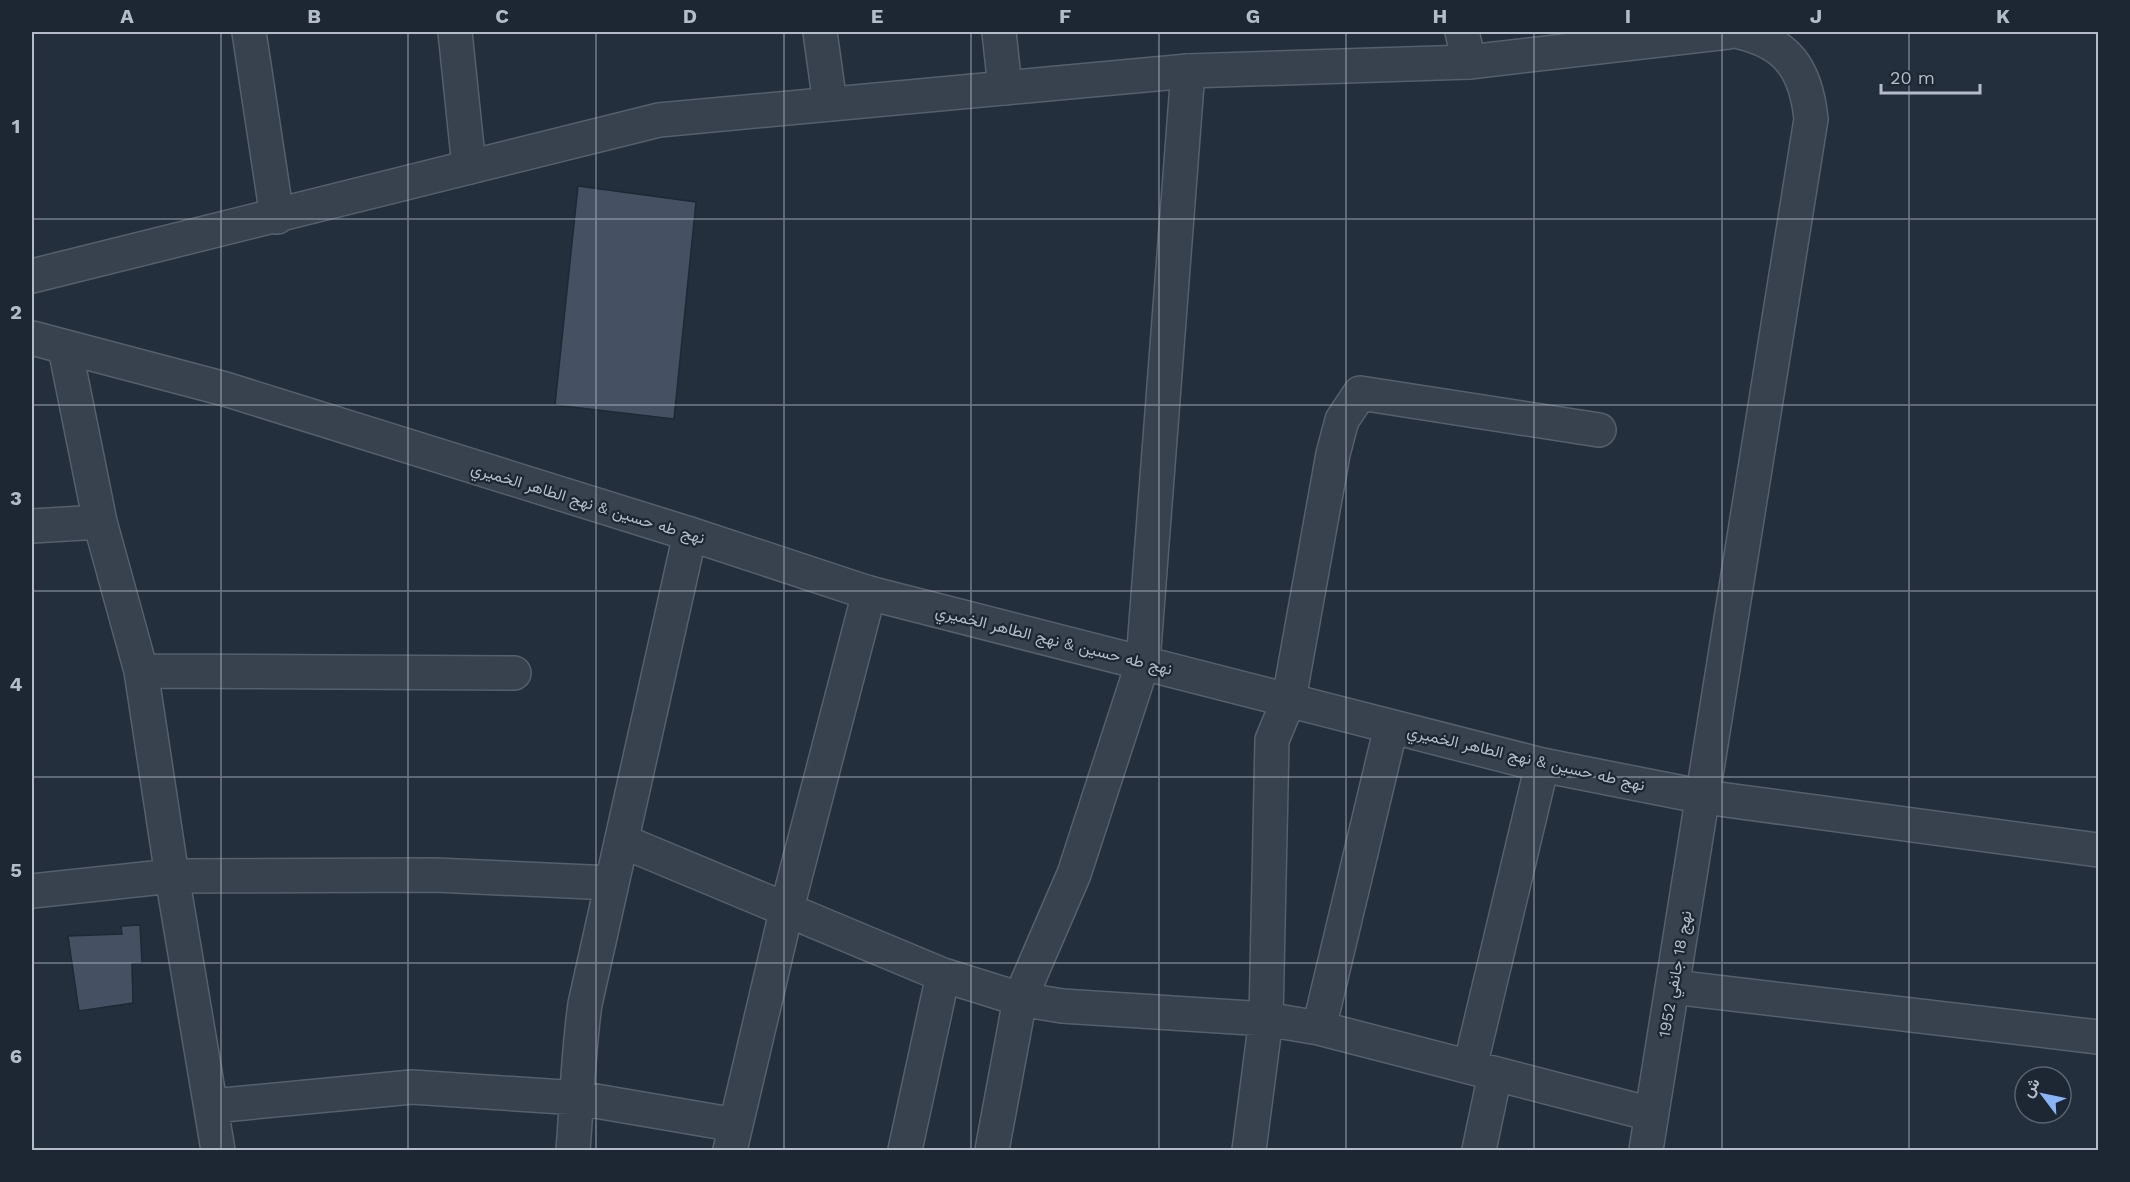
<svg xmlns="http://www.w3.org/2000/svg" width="2130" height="1182" viewBox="0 0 2130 1182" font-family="'Work Sans',Vazirmatn,sans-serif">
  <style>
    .building { fill: #455162; stroke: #1f2835; stroke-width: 1.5 }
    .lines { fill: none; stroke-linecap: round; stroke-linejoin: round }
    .minor-casing { stroke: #565f6c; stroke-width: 36 }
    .tertiary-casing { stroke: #565f6c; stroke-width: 36 }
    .minor { stroke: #38414e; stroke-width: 33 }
    .tertiary { stroke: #38414e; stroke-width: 33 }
    .grid { fill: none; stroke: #b4bcc9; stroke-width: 1.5; stroke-opacity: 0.55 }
    .labels { text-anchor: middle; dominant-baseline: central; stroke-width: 4.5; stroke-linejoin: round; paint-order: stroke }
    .street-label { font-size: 16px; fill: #b4bcc9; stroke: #1d2633 }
    .neatline { fill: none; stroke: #b4bcc9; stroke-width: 2 }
    .grid-label { font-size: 20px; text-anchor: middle; font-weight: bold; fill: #b4bcc9 }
  </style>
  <rect width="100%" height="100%" fill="#242f3e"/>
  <path class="building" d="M578,186l118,16 -22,217 -119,-14z
    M140,925l2,38 -10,1 1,39 -54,8 -11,-75 54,-2 -1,-8z"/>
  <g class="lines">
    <defs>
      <path id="minor" d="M249,32l28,185
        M455,32l14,135
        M820,32l10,72
        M999,32l6,56
        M1462,32l7,30
        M65,348l35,174 41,149 31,205 46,274
        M32,526l68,-4
        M141,671l373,2
        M622,841l321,134 77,24 42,7 204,13 53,9 332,86
        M32,891l140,-15 263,-1 177,8
        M1673,987l425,50
        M1319,1028l72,-301
        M1470,1067l72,-302
        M212,1106l200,-19 166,11 158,27
        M573,1150c4,-49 5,-97 12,-146l105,-470
        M730,1150l57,-242 82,-315
        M905,1150l38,-175
        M992,1150l28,-151 54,-125 69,-212 45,-591
        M1249,1150l17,-131 6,-279 17,-41 44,-245 9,-34 18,-27 239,37
        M1479,1150l16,-76"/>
      <path id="tertiary" d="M32,276l627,-156 529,-49 281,-9 259,-30
        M32,338l193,51 465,145 179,59 673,172 162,32 394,53
        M1646,1150l165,-1031c-5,-49 -23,-76 -72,-87"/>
    </defs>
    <use href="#minor" class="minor-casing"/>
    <use href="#tertiary" class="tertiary-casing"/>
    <use href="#minor" class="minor"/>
    <use href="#tertiary" class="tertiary"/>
  </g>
  <path class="grid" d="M221,32v1118M408,32v1118M596,32v1118M784,32v1118M971,32v1118M1159,32v1118M1346,32v1118M1534,32v1118M1722,32v1118M1909,32v1118M32,219h2066M32,405h2066M32,591h2066M32,777h2066M32,963h2066"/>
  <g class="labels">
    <g class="street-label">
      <text transform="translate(588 503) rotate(17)">نهج طه حسين &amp; نهج الطاهر الخميري</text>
      <text transform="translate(1054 640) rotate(14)">نهج طه حسين &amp; نهج الطاهر الخميري</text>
      <text transform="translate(1526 758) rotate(13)">نهج طه حسين &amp; نهج الطاهر الخميري</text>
      <text transform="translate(1675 974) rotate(-80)">نهج 18 جانفي 1952</text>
    </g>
  </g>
  <rect width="2130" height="1182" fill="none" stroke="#1d2633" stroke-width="66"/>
  <g transform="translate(2043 1095) rotate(302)"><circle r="28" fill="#1d2633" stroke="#59626f" stroke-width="1.5"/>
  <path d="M0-4.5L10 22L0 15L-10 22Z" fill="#8ab4f8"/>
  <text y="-9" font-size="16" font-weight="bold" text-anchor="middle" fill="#b4bcc9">ش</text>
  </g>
  <path d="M1881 84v9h99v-9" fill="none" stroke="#b4bcc9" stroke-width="3"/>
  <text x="1890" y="84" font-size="18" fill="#b4bcc9" stroke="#1d2633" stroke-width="4.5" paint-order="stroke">20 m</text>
  <rect x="33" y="33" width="2064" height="1116" class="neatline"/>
  <g class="grid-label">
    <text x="127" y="23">A</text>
    <text x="314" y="23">B</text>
    <text x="502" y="23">C</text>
    <text x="690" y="23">D</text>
    <text x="877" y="23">E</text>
    <text x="1065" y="23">F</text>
    <text x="1253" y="23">G</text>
    <text x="1440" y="23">H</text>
    <text x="1628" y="23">I</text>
    <text x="1816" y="23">J</text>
    <text x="2003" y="23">K</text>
    <text x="16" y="133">1</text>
    <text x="16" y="319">2</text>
    <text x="16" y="505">3</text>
    <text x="16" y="691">4</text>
    <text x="16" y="877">5</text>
    <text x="16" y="1063">6</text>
  </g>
</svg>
